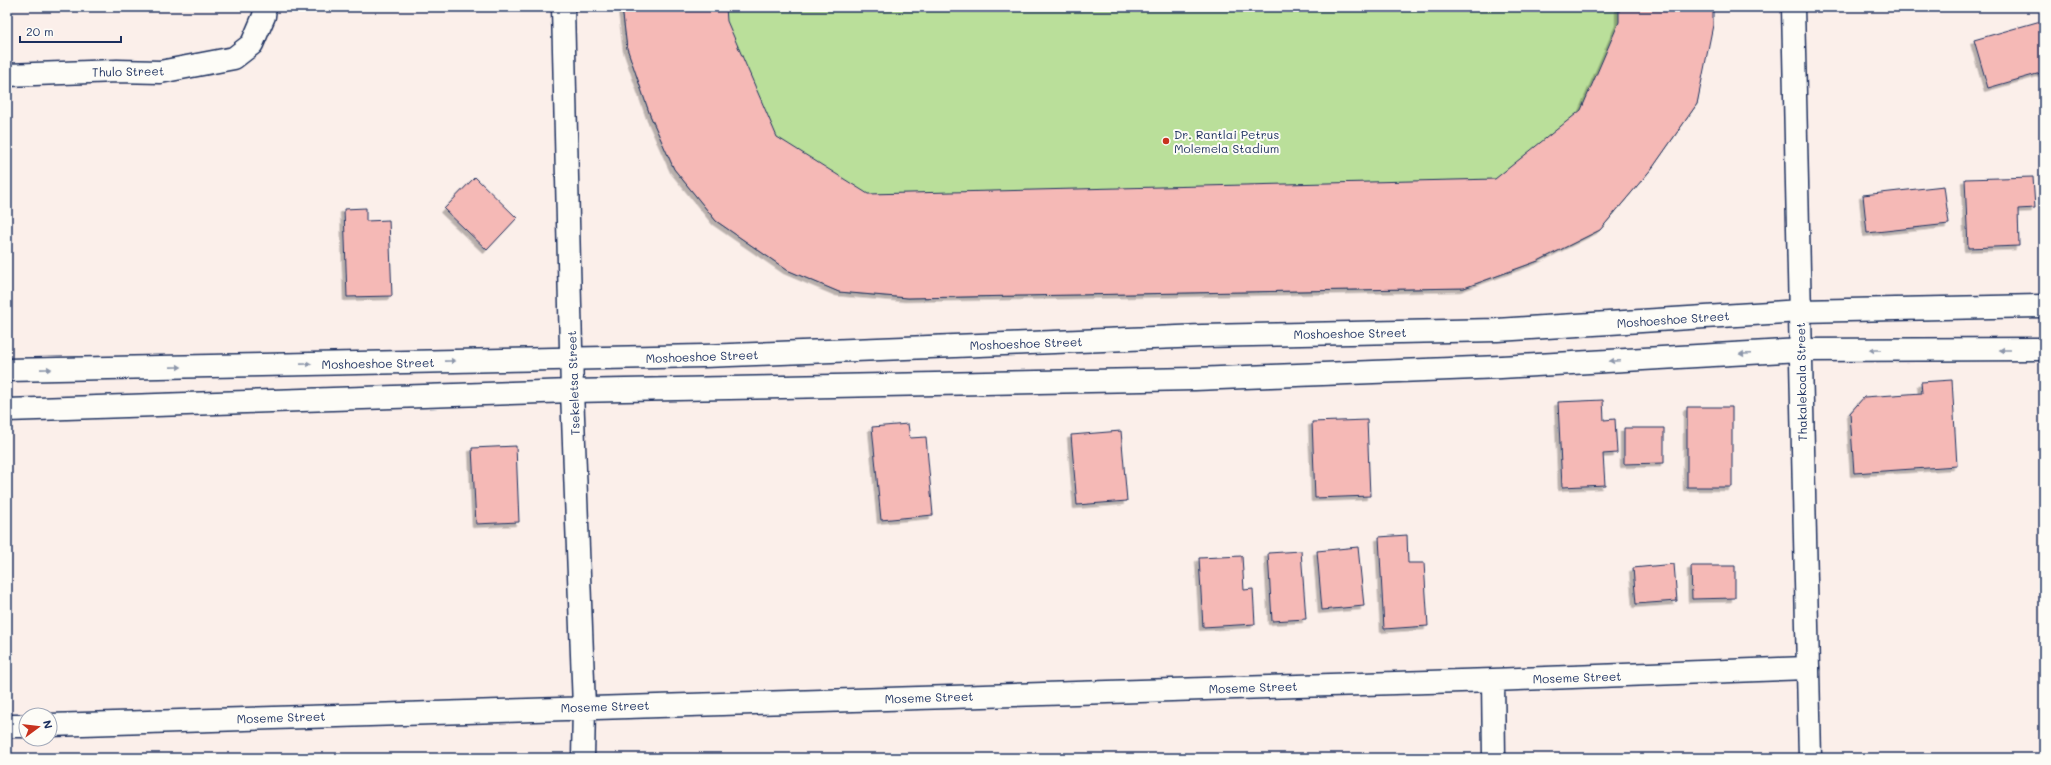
<svg xmlns="http://www.w3.org/2000/svg" width="2051" height="765" viewBox="0 0 2051 765" font-family="Mali,sans-serif">
  <style>
    .green { fill: #badf9a; stroke: #6a877c }
    .building { fill: #f5b9b6; stroke: #1b2f5e; filter: url(#shadow) }
    .lines { fill: none; stroke-linecap: round; stroke-linejoin: round }
    .street-casing { stroke: #1b2f5e; stroke-width: 25 }
    .secondary-casing { stroke: #1b2f5e; stroke-width: 25 }
    .street { stroke: #fdfcf7; stroke-width: 22 }
    .secondary { stroke: #fdfcf7; stroke-width: 22 }
    .oneway { fill: #8c96aa }
    .poi-dot { fill: #c8321e; stroke: #fdfcf7; stroke-width: 1.5 }
    .labels { text-anchor: middle; dominant-baseline: central; stroke-width: 4; stroke-linejoin: round; paint-order: stroke }
    .street-label { font-size: 12px; fill: #1b2f5e; stroke: #fdfcf7 }
    .poi-label { font-size: 12px; fill: #1b2f5e; stroke: #fdfcf7; text-anchor: start }
  </style>
  <defs>
    <filter id="shadow"><feDropShadow dx="-3.5" dy="3.5" stdDeviation="0" flood-color="#0004"/></filter>
  </defs>
  <rect width="100%" height="100%" fill="#fbefea"/>
  <filter id="ink" filterUnits="userSpaceOnUse"><feTurbulence type="fractalNoise" baseFrequency=".025" numOctaves="2"/><feDisplacementMap in="SourceGraphic" scale="8" xChannelSelector="R" yChannelSelector="G"/><feConvolveMatrix kernelMatrix="1 2 1 2 8 2 1 2 1" color-interpolation-filters="sRGB"/></filter>
  <g filter="url(#ink)">
    <path class="green" d="M622,7h1091l-16,97 -44,63 -53,63 -62,31 -74,27 -556,10 -69,-6 -52,-22 -71,-49 -42,-52 -24,-54 -23,-67z"/>
    <path class="building" d="M622,7h104l1,14 50,116 91,57 627,-15 86,-69 38,-88v-15h94v18l-16,79 -44,63 -53,63 -62,31 -74,27 -556,10 -69,-6 -52,-22 -71,-49 -42,-52 -24,-54 -23,-67z
      M2044,20v52l-56,16 -14,-48z
      M475,177l42,41 -30,32 -43,-41z
      M2033,177l2,31 -17,1 1,37 -51,2 -3,-69z
      M1944,186l5,38 -82,9 -4,-38z
      M366,208v13l23,-1 3,76 -45,1 -3,-88z
      M1952,380l5,86 -103,7 -4,-60 14,-16 58,-4 -1,-11z
      M1603,400l1,20 11,-1 2,34 -14,1 2,31 -43,2 -4,-85z
      M1687,407h45v80h-45z
      M1367,420l3,76 -55,2 -3,-76z
      M908,424l2,14 16,-1 7,78 -52,5 -9,-93z
      M1624,428h40v35l-40,1z
      M1121,431l6,70 -50,4 -6,-70z
      M516,446l3,76 -43,2 -4,-76z
      M1407,535l1,28h16l4,63 -44,3 -5,-92z
      M1358,547l6,59 -42,4 -5,-59z
      M1301,551l5,68 -34,2 -4,-68z
      M1242,556l2,34 9,-1 2,35 -52,3 -4,-69z
      M1674,564l3,37 -41,3 -3,-36z
      M1691,566h44v32l-43,1z"/>
    <g class="lines">
      <defs>
        <path id="street" d="M563,7l9,384 12,316 -1,51
          M7,75l110,-4 43,1 74,-14 18,-14 12,-28 1,-9
          M1493,680l1,78
          M50,725l1443,-45 315,-12
          M7,726h19"/>
        <path id="secondary" d="M1793,7l17,751
          M7,370l697,-14 498,-20 295,-6 303,-19 244,-5
          M7,410l565,-19 623,-12 306,-12 300,-17 243,-1"/>
      </defs>
      <use href="#street" class="street-casing"/>
      <use href="#secondary" class="secondary-casing"/>
      <use href="#street" class="street"/>
      <use href="#secondary" class="secondary"/>
    </g>
    <defs><path id="oneway-solid" d="M-6-.8H1V-3.2L6.5 0L1 3.2V.8H-6Z"/></defs>
    <g class="oneway">
      <use href="#oneway-solid" transform="translate(1875 350) rotate(180)"/>
      <use href="#oneway-solid" transform="translate(2005 350) rotate(180)"/>
      <use href="#oneway-solid" transform="translate(1745 354) rotate(177)"/>
      <use href="#oneway-solid" transform="translate(450 361) rotate(-1)"/>
      <use href="#oneway-solid" transform="translate(1615 361) rotate(177)"/>
      <use href="#oneway-solid" transform="translate(306 364) rotate(-1)"/>
      <use href="#oneway-solid" transform="translate(176 367) rotate(-1)"/>
      <use href="#oneway-solid" transform="translate(46 369) rotate(-1)"/>
    </g>
  </g>
  <circle class="poi-dot" cx="1166" cy="141" r="4"/>
  <g class="labels">
    <g class="street-label">
      <text transform="translate(128 71) rotate(-1)">Thulo Street</text>
      <text transform="translate(1673 319) rotate(-4)">Moshoeshoe Street</text>
      <text transform="translate(1350 333) rotate(-1)">Moshoeshoe Street</text>
      <text transform="translate(1026 343) rotate(-2)">Moshoeshoe Street</text>
      <text transform="translate(702 356) rotate(-2)">Moshoeshoe Street</text>
      <text transform="translate(378 363) rotate(-1)">Moshoeshoe Street</text>
      <text transform="translate(1801 382) rotate(-91)">Thakalekoala Street</text>
      <text transform="translate(573 383) rotate(-92)">Tsekeletsa Street</text>
      <text transform="translate(1577 677) rotate(-2)">Moseme Street</text>
      <text transform="translate(1253 687) rotate(-2)">Moseme Street</text>
      <text transform="translate(929 697) rotate(-2)">Moseme Street</text>
      <text transform="translate(605 706) rotate(-2)">Moseme Street</text>
      <text transform="translate(281 717) rotate(-2)">Moseme Street</text>
    </g>
    <g class="poi-label">
      <text x="1174" y="134">Dr. Rantlai Petrus<tspan x="1174" dy="14">Molemela Stadium</tspan></text>
    </g>
  </g>
  <rect width="2051" height="765" fill="none" stroke="#fdfcf7" stroke-width="24"/>
  <rect x="12" y="12" width="2027" height="741" fill="none" stroke="#1b2f5e" stroke-width="1.5" filter="url(#ink)"/>
  <g transform="translate(38 727) rotate(75)"><circle r="19" fill="#fdfcf7" stroke="#a3aaba"/>
  <path d="M0-3L7 15L0 10L-7 15Z" fill="#c8321e"/>
  <text y="-6" font-size="11" font-weight="bold" text-anchor="middle" fill="#1b2f5e">N</text>
  </g>
  <path d="M20 36v6h101v-6" fill="none" stroke="#1b2f5e" stroke-width="2"/>
  <text x="26" y="36" font-size="12" fill="#1b2f5e" stroke="#fdfcf7" stroke-width="3" paint-order="stroke">20 m</text>
</svg>
